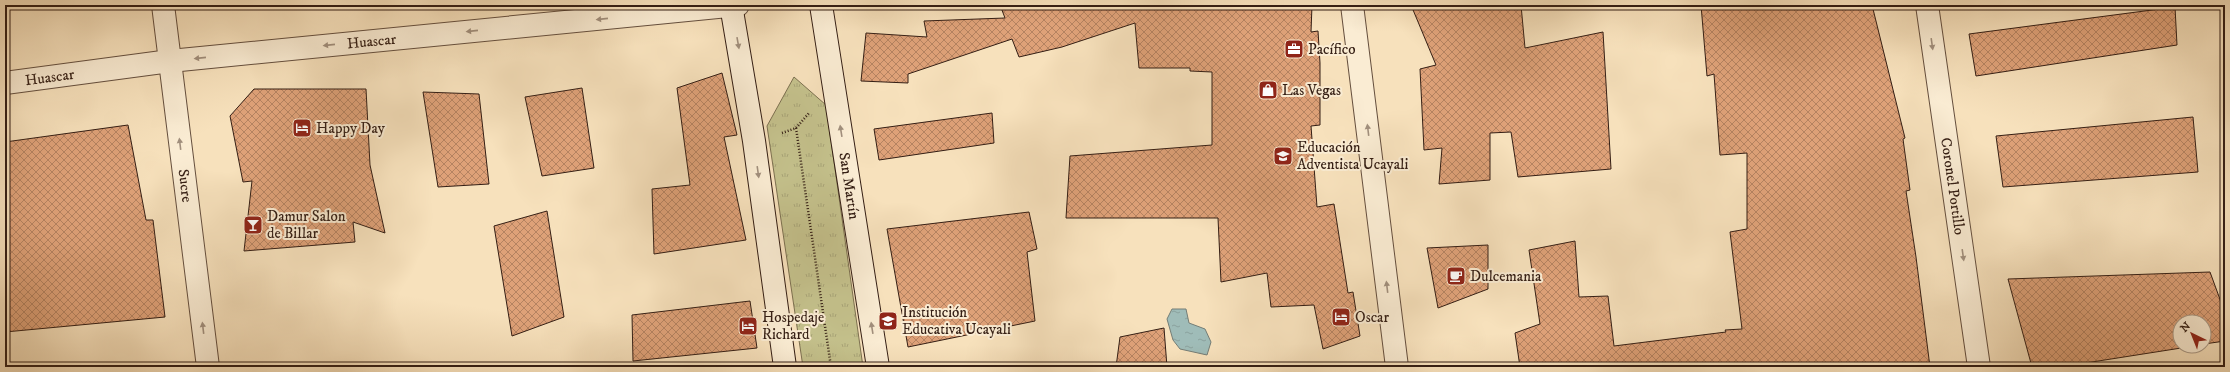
<svg xmlns="http://www.w3.org/2000/svg" width="2230" height="372" viewBox="0 0 2230 372" font-family="'IM FELL DW Pica',serif">
  <style>
    .grass { fill: url(#grass-tufts); stroke: #7c7050 }
    .water { fill: url(#water-ripples); stroke: #747d76 }
    .building { fill: url(#building-cross-hatch); stroke: #341e14 }
    .lines { fill: none; stroke-linecap: round; stroke-linejoin: round }
    .street-casing { stroke: #654f3e; stroke-width: 24 }
    .secondary-casing { stroke: #341e14; stroke-width: 24 }
    .path { stroke: #341e14; stroke-width: 2.5; stroke-dasharray: 1 2; stroke-linecap: butt }
    .street { stroke: #faecd3; stroke-width: 22 }
    .secondary { stroke: #faecd3; stroke-width: 22 }
    .oneway { fill: #a18f7d }
    .labels { text-anchor: middle; dominant-baseline: central; stroke-width: 4; stroke-linejoin: round; paint-order: stroke }
    .street-label { font-size: 15px; fill: #341e14; stroke: #faecd3 }
    .poi-label { font-size: 15px; fill: #341e14; stroke: #faecd3; text-anchor: start }
  </style>
  <defs>
    <pattern id="grass-tufts" width="24" height="20" patternUnits="userSpaceOnUse"><rect width="24" height="20" fill="#c4c18c"/><path d="M3 7l-1-3M5 7V3M7 7l1-3M15 17l-1-3M17 17v-4M19 17l1-3" fill="none" stroke="#a9a578"/></pattern>
    <pattern id="water-ripples" width="26" height="14" patternUnits="userSpaceOnUse"><rect width="26" height="14" fill="#9fbcb8"/><path d="M2 4q2-2 4 0t4 0M15 11q2-2 4 0t4 0" fill="none" stroke="#8aa19d"/></pattern>
    <pattern id="building-cross-hatch" width="8" height="8" patternUnits="userSpaceOnUse"><rect width="8" height="8" fill="#dea178"/><path d="M0 0l8 8M0 8l8-8" fill="none" stroke="#b58361"/></pattern>
  </defs>
  <rect width="100%" height="100%" fill="#f7e1bc"/>
  <filter id="stains"><feTurbulence type="fractalNoise" baseFrequency=".005" numOctaves="4"/><feColorMatrix values="0 0 0 0 .2 0 0 0 0 .09 0 0 0 0 .02 0 0 0 .5 -.17"/></filter>
  <radialGradient id="worn" r=".72"><stop offset=".6" stop-color="#630" stop-opacity="0"/><stop offset="1" stop-color="#630" stop-opacity=".3"/></radialGradient>
  <path class="grass" d="M794,77l32,28 37,262h-60l-36,-241z"/>
  <path class="water" d="M1172,309h14l3,14 16,6 6,13 -4,13 -27,-6 -7,-9 -6,-21z"/>
  <path class="building" d="M1000,5h312l-1,27 7,-1 2,32v62l-9,1 6,81 17,-3 14,89 5,-1 7,44 -37,13 -9,-44 -43,2 -4,-34 -46,9 -3,-64h-152l4,-62 142,-11v-73l-22,-1v-3h-51l-4,-45 -73,24 -43,10 -7,-18 -104,35v9l-47,-2 5,-48 61,4 -3,-16 81,-3z
    M1411,5h110l4,43 78,-16 8,137 -93,8 -7,-45 -21,1v47l-51,4 3,-36 -18,2 -4,-81 16,-4z
    M1701,5h171l33,133 -2,1 7,51 -4,1 10,66 14,110h-410l-5,-34 25,-9 -11,-74 46,-9 4,56 29,-1 6,50 112,-14 -1,-2 17,-1 -12,-97 17,-3v-76l-27,2 -6,-81 -7,2z
    M2175,7l2,38 -201,31 -7,-42z
    M722,73l15,62 -13,2 22,103 -92,14 -2,-65 38,-4 -13,-97z
    M582,88l12,80 -52,8 -17,-79z
    M254,89h112l4,76 15,68 -32,-11 2,20 -111,9 8,-70 -9,1 -13,-66z
    M423,92l56,2 10,90 -51,3z
    M992,113l2,30 -115,17 -5,-31z
    M2193,117l5,55 -195,15 -7,-51z
    M128,125l18,95h7l12,97 -160,15v-190z
    M547,211l17,106 -52,19 -18,-110z
    M1029,212l8,37 -10,3 8,69 -127,26 -21,-118z
    M1488,245v44l-50,19 -11,-60z
    M2210,272l15,41v28l-21,3v-22h-24v24h14l-134,21h-28l-24,-88z
    M750,301l7,47 -124,13 -1,-46z
    M1164,328l3,39h-51l4,-30z"/>
  <g class="lines">
    <defs>
      <g id="street">
        <path id="s1" d="M163,5l45,362"/>
        <path d="M1352,5l45,362"/>
        <path id="s2" d="M1927,5l52,362"/>
        <path id="s3" d="M5,83l165,-22 568,-56"/>
      </g>
      <g id="secondary">
        <path d="M731,5l23,136 31,226"/>
        <path id="s4" d="M821,5l57,362"/>
      </g>
    </defs>
    <use href="#street" class="street-casing"/>
    <use href="#secondary" class="secondary-casing"/>
    <path class="path" d="M796,128l35,239
      M782,133l14,-5 13,-15"/>
    <use href="#street" class="street"/>
    <use href="#secondary" class="secondary"/>
  </g>
  <defs><path id="oneway-solid" d="M-6-.8H1V-3.2L6.5 0L1 3.2V.8H-6Z"/></defs>
  <g class="oneway">
    <use href="#oneway-solid" transform="translate(602 19) rotate(174)"/>
    <use href="#oneway-solid" transform="translate(472 31) rotate(174)"/>
    <use href="#oneway-solid" transform="translate(738 43) rotate(80)"/>
    <use href="#oneway-solid" transform="translate(1932 44) rotate(82)"/>
    <use href="#oneway-solid" transform="translate(329 45) rotate(174)"/>
    <use href="#oneway-solid" transform="translate(200 58) rotate(174)"/>
    <use href="#oneway-solid" transform="translate(1368 130) rotate(-97)"/>
    <use href="#oneway-solid" transform="translate(841 131) rotate(-99)"/>
    <use href="#oneway-solid" transform="translate(180 144) rotate(-97)"/>
    <use href="#oneway-solid" transform="translate(758 172) rotate(82)"/>
    <use href="#oneway-solid" transform="translate(1963 255) rotate(82)"/>
    <use href="#oneway-solid" transform="translate(1387 287) rotate(-97)"/>
    <use href="#oneway-solid" transform="translate(203 328) rotate(-97)"/>
    <use href="#oneway-solid" transform="translate(872 328) rotate(-99)"/>
  </g>
  <defs>
    <symbol id="office-square" viewBox="-11 -11 22 22"><rect x="-9" y="-9" width="18" height="18" rx="4" fill="#8f2418" stroke="#faecd3"/><path d="M-6-3h4V-5.5h4V-3h4V5H-6ZM-1-4.5V-3h2v-1.5ZM-6 0V1H6V0Z" fill="#fff"/></symbol>
    <symbol id="shop-square" viewBox="-11 -11 22 22"><rect x="-9" y="-9" width="18" height="18" rx="4" fill="#8f2418" stroke="#faecd3"/><path d="M-5-2.5h2.3a2.7 3.5 0 0 1 5.4 0H5L5.5 6h-11ZM-1.5-2.5h3a1.5 2.3 0 0 0-3 0Z" fill="#fff"/></symbol>
    <symbol id="hotel-square" viewBox="-11 -11 22 22"><rect x="-9" y="-9" width="18" height="18" rx="4" fill="#8f2418" stroke="#faecd3"/><path d="M-6-4.5h1.5V1H6V5H4.5V3h-9V5H-6ZM-4 0a1.8 1.8 0 1 1 3.6 0ZM.5 0V-2.5h3Q6-2.5 6 0Z" fill="#fff"/></symbol>
    <symbol id="school-square" viewBox="-11 -11 22 22"><rect x="-9" y="-9" width="18" height="18" rx="4" fill="#8f2418" stroke="#faecd3"/><path d="M0-5L7-2L0 1L-7-2ZM-4 1L0 2.5L4 1V4Q0 6-4 4Z" fill="#fff"/></symbol>
    <symbol id="bar-square" viewBox="-11 -11 22 22"><rect x="-9" y="-9" width="18" height="18" rx="4" fill="#8f2418" stroke="#faecd3"/><path d="M-6-5H6L.8 .8V4.5H3.5V6h-7V4.5H-.8V.8Z" fill="#fff"/></symbol>
    <symbol id="cafe-square" viewBox="-11 -11 22 22"><rect x="-9" y="-9" width="18" height="18" rx="4" fill="#8f2418" stroke="#faecd3"/><path d="M-5.5-4.5H6V0H3Q3 3.5 0 3.5H-2.5Q-5.5 3.5-5.5 0ZM3-3.2v2h1.7v-2ZM-6 4.5H4V6H-6Z" fill="#fff"/></symbol>
  </defs>
  <g fill-rule="evenodd">
    <use href="#office-square" x="1283" y="38" width="22" height="22"/>
    <use href="#shop-square" x="1257" y="79" width="22" height="22"/>
    <use href="#hotel-square" x="291" y="117" width="22" height="22"/>
    <use href="#school-square" x="1272" y="145" width="22" height="22"/>
    <use href="#bar-square" x="242" y="214" width="22" height="22"/>
    <use href="#cafe-square" x="1445" y="265" width="22" height="22"/>
    <use href="#hotel-square" x="1330" y="306" width="22" height="22"/>
    <use href="#school-square" x="877" y="310" width="22" height="22"/>
    <use href="#hotel-square" x="737" y="315" width="22" height="22"/>
  </g>
  <g class="labels">
    <g class="street-label">
      <text stroke="none"><textPath href="#s3" startOffset="369">Huascar</textPath></text>
      <text stroke="none"><textPath href="#s3" startOffset="45">Huascar</textPath></text>
      <text stroke="none"><textPath href="#s1" startOffset="182">Sucre</textPath></text>
      <text stroke="none"><textPath href="#s4" startOffset="183">San Martín</textPath></text>
      <text stroke="none"><textPath href="#s2" startOffset="183">Coronel Portillo</textPath></text>
    </g>
    <g class="poi-label">
      <text x="1308" y="49">Pacífico</text>
      <text x="1282" y="90">Las Vegas</text>
      <text x="316" y="128">Happy Day</text>
      <text x="1297" y="147">Educación<tspan x="1297" dy="17">Adventista Ucayali</tspan></text>
      <text x="267" y="216">Damur Salon<tspan x="267" dy="17">de Billar</tspan></text>
      <text x="1470" y="276">Dulcemania</text>
      <text x="902" y="312">Institución<tspan x="902" dy="17">Educativa Ucayali</tspan></text>
      <text x="762" y="317">Hospedaje<tspan x="762" dy="17">Richard</tspan></text>
      <text x="1355" y="317">Oscar</text>
    </g>
  </g>
  <rect width="2230" height="372" fill="none" stroke="#f7e1bc" stroke-width="20"/>
  <rect x="6" y="6" width="2218" height="360" fill="none" stroke="#341e14" stroke-width="2"/>
  <rect x="10" y="10" width="2210" height="352" fill="none" stroke="#341e14"/>
  <g transform="translate(2192 334) rotate(317)"><circle r="19" fill="#faecd3" stroke="#ab9a87"/>
  <path d="M0-3L7 15L0 10L-7 15Z" fill="#8f2418"/>
  <text y="-6" font-size="11" font-weight="bold" text-anchor="middle" fill="#341e14">N</text>
  </g>
  <rect width="100%" height="100%" filter="url(#stains)"/>
  <rect width="100%" height="100%" fill="url(#worn)"/>
</svg>
